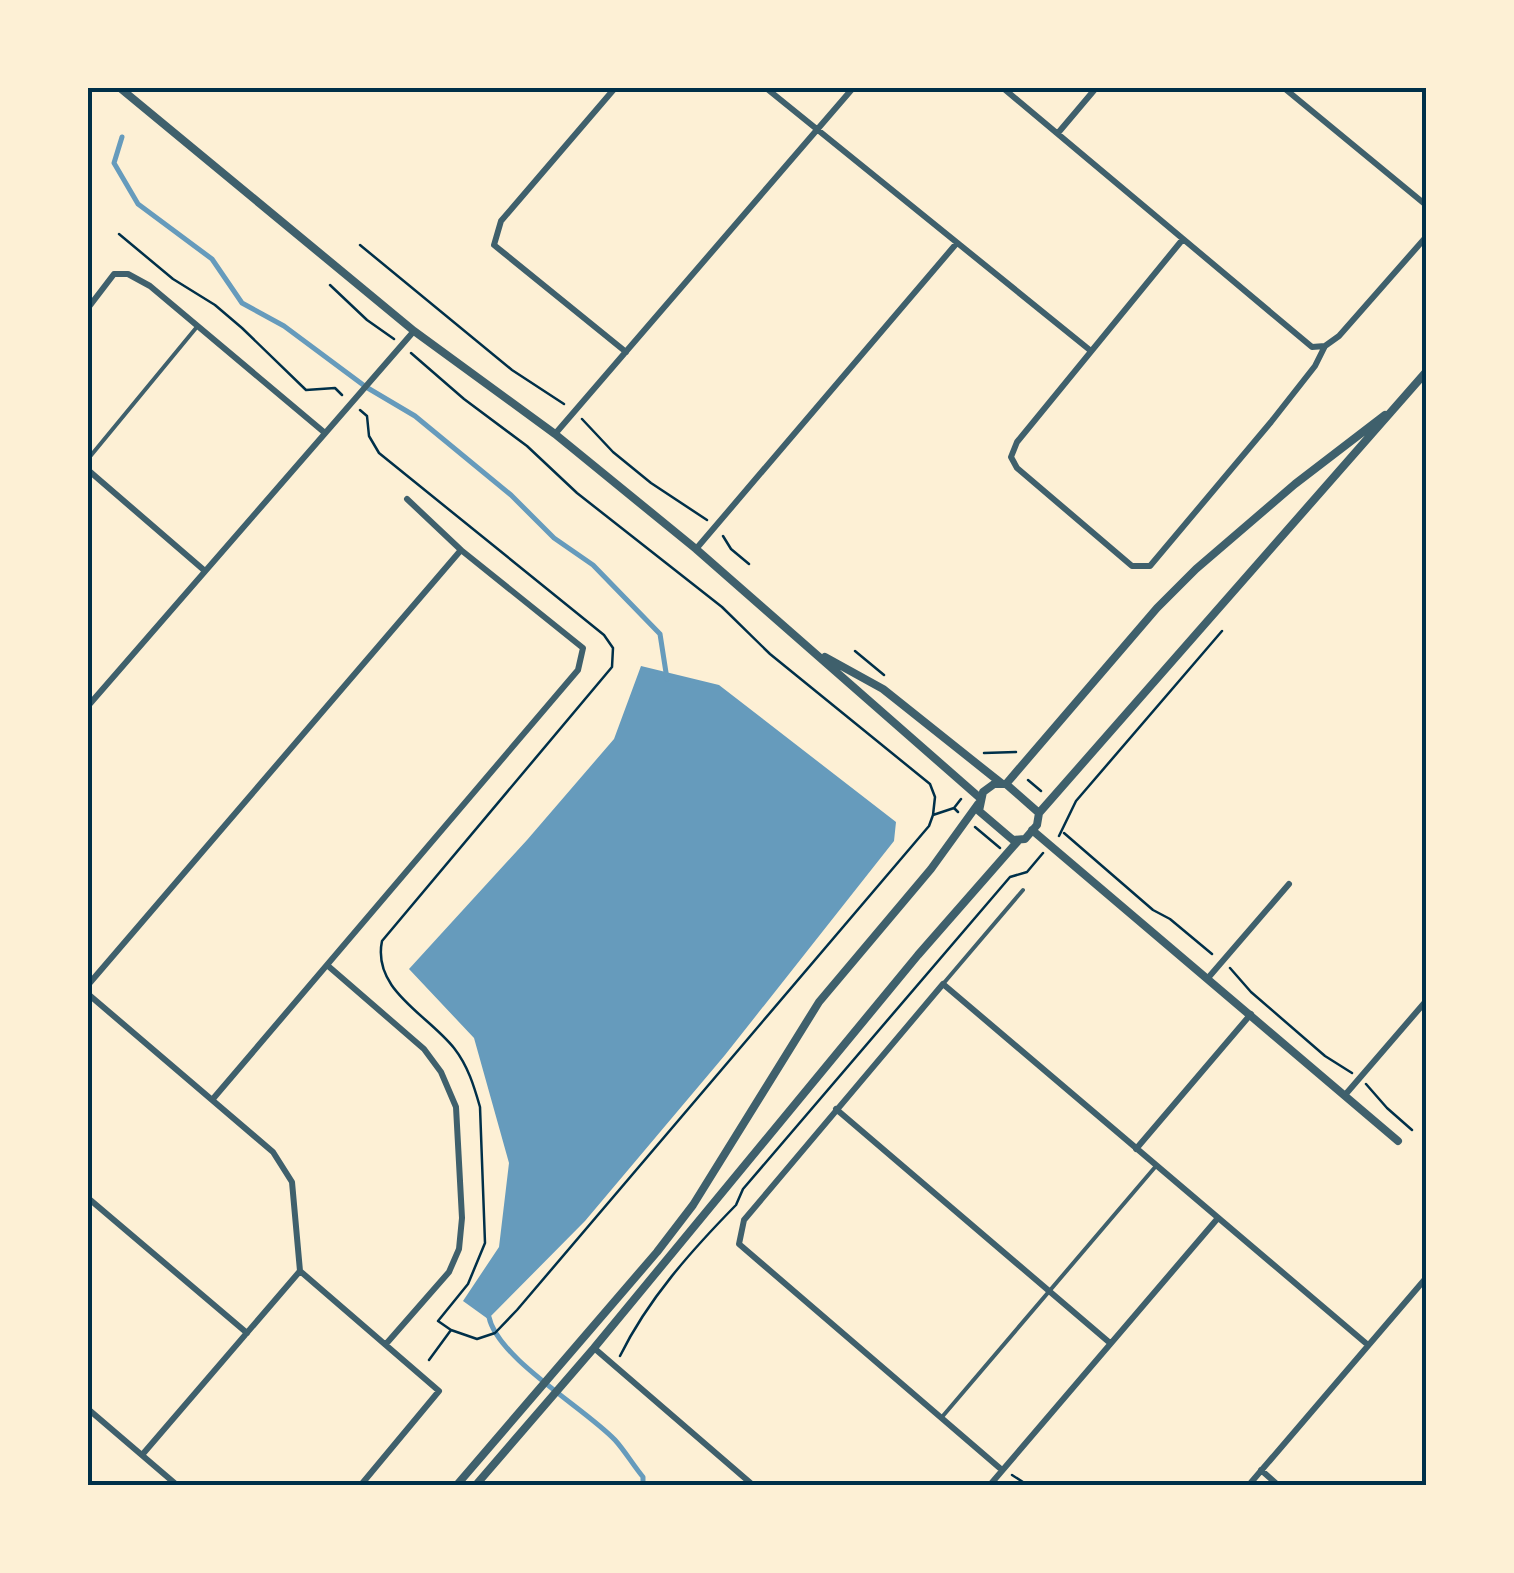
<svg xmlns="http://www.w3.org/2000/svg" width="1514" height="1573" viewBox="0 0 1514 1573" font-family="'PT Sans Narrow',sans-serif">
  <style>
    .water { fill: #669bbc }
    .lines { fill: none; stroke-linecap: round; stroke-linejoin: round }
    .stream { stroke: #669bbc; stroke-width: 5 }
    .path { stroke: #003049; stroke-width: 2.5 }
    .service { stroke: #3f606c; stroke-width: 4 }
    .minor { stroke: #3f606c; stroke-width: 6 }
    .tertiary { stroke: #3f606c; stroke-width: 8 }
    .neatline { fill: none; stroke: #003049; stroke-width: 4 }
  </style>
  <rect width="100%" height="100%" fill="#fdf0d5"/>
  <path class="water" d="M641,666l78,19 177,137 -2,19 -169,214 -140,166 -97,98 -25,-18 36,-54 10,-84 -35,-125 -65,-69 118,-129 87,-101z"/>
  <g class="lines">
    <path class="stream" d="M122,137l-8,26 24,41 74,55 30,44 42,23 82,61 49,29 96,79 43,43 39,27 67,69 7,45
      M489,1317c8,41 97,92 126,123 10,11 18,25 28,37v9"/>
    <path class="path" d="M119,234l54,45 42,26 27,23 64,62 29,-2 7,7
      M360,245l152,125 52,34
      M330,285l37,35 27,19
      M411,353l53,46 63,47 50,47 145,114 48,47 160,130 5,13 -2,18
      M360,410l7,6 2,20 10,17 225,182 9,13 -1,19 -230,274c-10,49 45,73 72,107 14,18 20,38 26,59l5,136 -17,41 -30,37 13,9
      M582,419l31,33 38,31 56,37
      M723,536l8,13 18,15
      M855,651l29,24
      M984,753l32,-1
      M1028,780l13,11
      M958,812l-4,-4 7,-9
      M975,827l25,21
      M1064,833l89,77 17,9 42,35
      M1059,836l17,-35 146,-170
      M1230,968l21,24 74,64 27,17
      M1366,1084l21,24 25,22
      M620,1356c28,-57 71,-105 116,-151l7,-16 267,-312 17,-5 16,-19
      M429,1360l22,-30 26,9 18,-6 22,-23 412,-484 4,-11 21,-7
      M1012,1475l17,11"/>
    <path class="service" d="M88,459l108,-131
      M943,984l80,-94
      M942,1417l214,-251"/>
    <path class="minor" d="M615,88l-114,133 -7,24 132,107
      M766,88l325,263
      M1003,88l309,259 13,-1 14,-10 87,-99
      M1284,88l142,117
      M1058,133l38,-45
      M1183,239l-166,203 -6,15 6,11 115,98h18l121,-144 44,-56 10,-20
      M88,308l26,-34h14l22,12 175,147
      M555,434l298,-346
      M88,470l117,101
      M407,499l54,51
      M696,549l260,-305
      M88,706l326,-375
      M327,965l97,84 17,23 15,35 6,111 -3,31 -10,23 -63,72
      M1208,978l81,-94
      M88,985l373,-435 122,98 -5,22 -366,430
      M88,994l185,158 19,30 8,89 -158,184
      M1345,1095l81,-94
      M836,1109l274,234
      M1136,1149l115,-135
      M88,1198l159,135
      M300,1271l139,120 -79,95
      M594,1348l160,138
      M88,1409l90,77
      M1002,1470l-263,-226 5,-24 199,-236 425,361
      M1261,1470l18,16
      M989,1486l229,-268
      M1248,1486l178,-208"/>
    <path class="tertiary" d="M120,88l294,243 141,103 141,115 284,249
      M825,657l58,32 118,94
      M994,784h12l33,29 -2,12 -12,14 -12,1 -34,-29 4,-19z
      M1006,784l151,-176 39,-39 99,-85 90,-69
      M1039,813l387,-441
      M1032,830l366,311
      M456,1486l201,-234 36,-47 126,-203 112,-133 47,-65
      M475,1486l119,-138 324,-393 100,-114"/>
  </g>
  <rect width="1514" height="1573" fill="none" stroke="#fdf0d5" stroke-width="180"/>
  <rect x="90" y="90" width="1334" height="1393" class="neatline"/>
</svg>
